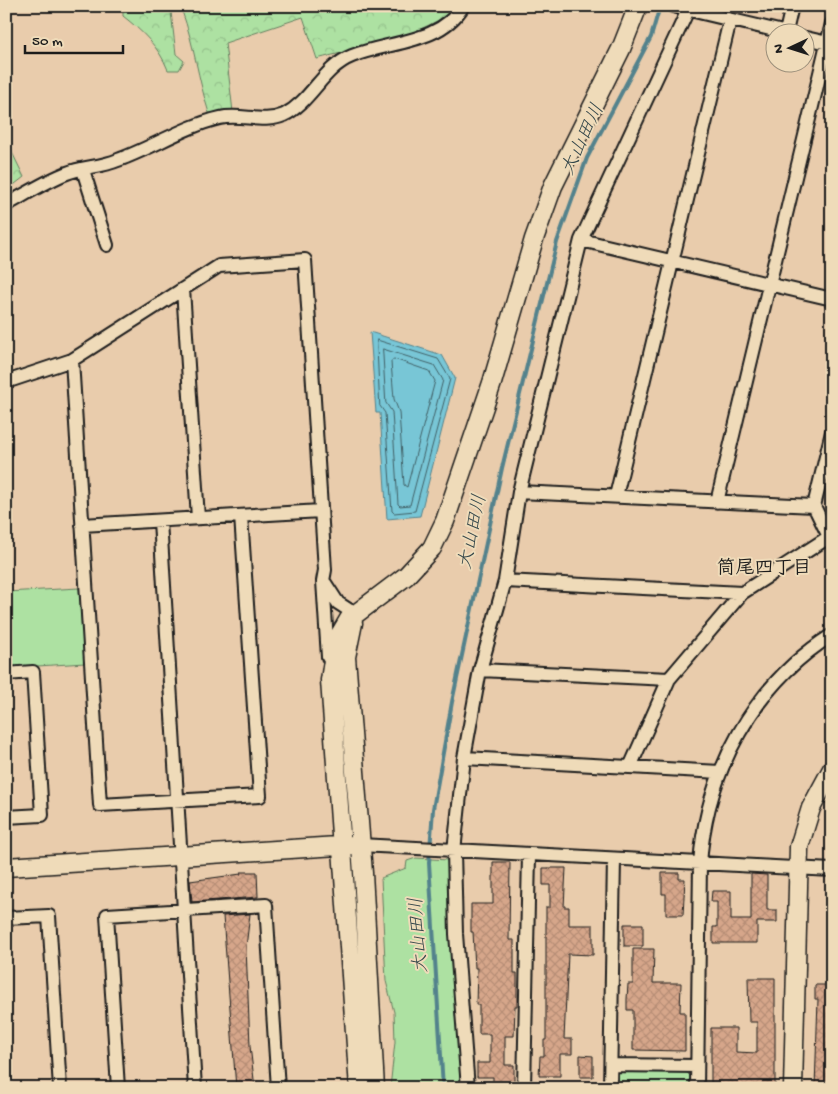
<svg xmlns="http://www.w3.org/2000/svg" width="838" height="1094" viewBox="0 0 838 1094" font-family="'Gochi Hand','Klee One',sans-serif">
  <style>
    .forest { fill: url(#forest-crowns); stroke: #647e5f }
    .park { fill: #ade1a2; stroke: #647e5f }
    .water { fill: #78c6d6; stroke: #53828c }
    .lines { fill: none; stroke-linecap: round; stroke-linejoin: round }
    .shore { stroke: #416066; stroke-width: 1 }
    .stream { stroke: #53828c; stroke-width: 4 }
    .building { fill: url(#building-cross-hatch); stroke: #1c1c1c }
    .street-casing { stroke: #1c1c1c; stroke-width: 16 }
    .secondary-casing { stroke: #1c1c1c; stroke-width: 21 }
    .street { stroke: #efdbb9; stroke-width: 12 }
    .secondary { stroke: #efdbb9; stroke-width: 18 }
    .labels { text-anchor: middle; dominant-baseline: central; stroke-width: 4; stroke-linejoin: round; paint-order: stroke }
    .water-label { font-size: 19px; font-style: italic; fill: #33464a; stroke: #efdbb9 }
    .neighbourhood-label { font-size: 19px; font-weight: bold; fill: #1c1c1c; stroke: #efdbb9 }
  </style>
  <defs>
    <pattern id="forest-crowns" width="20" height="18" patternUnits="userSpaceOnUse" patternTransform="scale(1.25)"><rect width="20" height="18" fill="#ade1a2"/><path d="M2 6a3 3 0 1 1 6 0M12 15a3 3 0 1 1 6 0" fill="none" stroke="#94c08b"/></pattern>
    <pattern id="building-cross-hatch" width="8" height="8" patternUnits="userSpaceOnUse" patternTransform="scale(1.25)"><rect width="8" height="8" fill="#d6a68a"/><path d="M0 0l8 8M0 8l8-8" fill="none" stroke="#b78e76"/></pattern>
  </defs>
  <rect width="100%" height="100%" fill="#e9ccac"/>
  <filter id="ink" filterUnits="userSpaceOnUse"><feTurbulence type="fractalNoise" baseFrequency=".02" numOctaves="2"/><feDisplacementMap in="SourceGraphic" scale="10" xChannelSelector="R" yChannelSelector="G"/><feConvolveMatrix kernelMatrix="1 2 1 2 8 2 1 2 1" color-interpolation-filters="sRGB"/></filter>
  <g filter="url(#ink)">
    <path class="forest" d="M123,6h333c-25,29 -102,43 -139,53l-14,-42 -78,26 8,69 -24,1c-11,-34 -15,-69 -27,-102l-11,1 5,42 8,7 -5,9h-11c-9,-23 -26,-39 -45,-54z
      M6,140l18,37 -18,14z"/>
    <path class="park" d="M79,588l6,75 -79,5v-76z
      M416,858l32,2 1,57 13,171h-72l5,-46 -1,-30 -8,-31 -5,-103 25,-10 1,-7z
      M621,1071h64l5,5v12h-73v-13z"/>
    <path class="water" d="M370,332l72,23 13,23 -35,138 -33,3 -7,-106h-4z"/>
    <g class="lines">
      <path class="shore" d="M377,340l61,19 12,20 -35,132 -21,2 -2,-2 -7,-98 -5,-7z
        M383,349l51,16 9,15 -33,125 -10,1 -2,-2 -6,-92 -6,-9z
        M394,359l35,12 6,10 -28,106 -3,-2 -5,-73 -5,-13 -3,-37z"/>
      <path class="stream" d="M443,1088l-14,-225 4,-54 19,-107 50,-234 55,-226 30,-84 64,-121 9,-31"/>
    </g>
    <path class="building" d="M493,862h17l-1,78h5v33h3v33h-2l-1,30h-9v29h9v18h-21v-6h-16v-14h13v-29h-11v-29h-3l1,-37h-2l-2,-36h-2v-28h22z
      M543,868h23l-2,39h5v18h24v30l-25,-1 -4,85h8v15h-12v22h-21l1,-20h4v-16h2v-133h4v-22h-7z
      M240,872h17l1,25 -66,5 -2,-21 51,-7z
      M662,873h17v6h6l-2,36h-17v-21h-4z
      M751,874l16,1v35h10v12h-20v21h-44v-16h4v-25h-6l1,-11h19v29h20z
      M250,914l-4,33 4,99 5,42h-19l-13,-172z
      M624,924h19v22h-19z
      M633,949h21l-1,34h28l-1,29h5v39l-52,-1v-40h-6v-11l1,-15h5z
      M748,978h27v110h-64v-60h25v24l21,1v-31h-8z
      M815,985h17v103h-17l3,-89h-3z
      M580,1055l13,1v21h-13z"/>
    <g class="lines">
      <defs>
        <path id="street" d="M673,6l110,26
          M786,32l6,-26
          M806,38l26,6
          M83,170l24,75
          M6,205c20,-11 40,-24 61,-32 16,-6 35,-6 51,-13 34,-12 67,-34 102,-42 21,-5 43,6 64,-3 28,-14 38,-47 68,-59 37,-15 88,-12 111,-50
          M581,240l251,59
          M183,289l15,229
          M72,360l28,445 160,-9 -19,-280
          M6,382l66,-22 147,-94 86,-6 20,310 -2,11 5,76
          M519,492l295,14 18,37
          M616,496l114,-476
          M717,502l115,-479
          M814,506l18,-74
          M160,521l35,567
          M82,525l239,-14
          M505,581l237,12
          M325,583l13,20 17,11
          M480,670l189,9
          M6,674l27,-2 9,143 -36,2
          M464,758l256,14
          M630,767l39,-88 73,-86 90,-58
          M360,845l472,25
          M6,918l43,-2 11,172
          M611,1065l86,1
          M118,1088l-11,-173 159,-10 12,183
          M468,1088l-12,-154 -2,-83 10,-93 16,-88 25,-89 14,-89 62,-252 107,-230v-4
          M524,1088l5,-233
          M610,1088l4,-229
          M697,1088l3,-224c6,-92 54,-180 132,-229"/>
        <path id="secondary" d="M353,623l-7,34 17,216 12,215
          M6,867l347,-22
          M359,1088l-29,-408 6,-39 13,-22 57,-43 26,-28 13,-27 47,-138 42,-144 19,-53 68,-137 17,-43
          M793,1088l6,-241 12,-39 21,-39"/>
      </defs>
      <use href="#street" class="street-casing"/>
      <use href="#secondary" class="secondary-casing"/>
      <use href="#street" class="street"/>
      <use href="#secondary" class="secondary"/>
    </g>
  </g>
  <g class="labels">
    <g class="water-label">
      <text transform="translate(584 140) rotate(-65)">大山田川</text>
      <text transform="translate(474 532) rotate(-78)">大山田川</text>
      <text transform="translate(420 935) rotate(-94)">大山田川</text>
    </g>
    <g class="neighbourhood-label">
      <text x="764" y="569">筒尾四丁目</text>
    </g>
  </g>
  <rect width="838" height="1094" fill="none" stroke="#efdbb9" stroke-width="25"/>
  <rect x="12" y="12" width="813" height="1069" fill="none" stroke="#1c1c1c" stroke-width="2" filter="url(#ink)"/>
  <g transform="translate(790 48) rotate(266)"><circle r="24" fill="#efdbb9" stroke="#9b8f7a"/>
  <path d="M0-4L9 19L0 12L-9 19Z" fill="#1c1c1c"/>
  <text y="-8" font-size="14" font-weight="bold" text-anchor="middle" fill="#1c1c1c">N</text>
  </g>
  <path d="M25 45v8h98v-8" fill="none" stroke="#1c1c1c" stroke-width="2.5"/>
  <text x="32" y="45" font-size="15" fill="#1c1c1c" stroke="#efdbb9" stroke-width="4" paint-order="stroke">50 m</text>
</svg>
